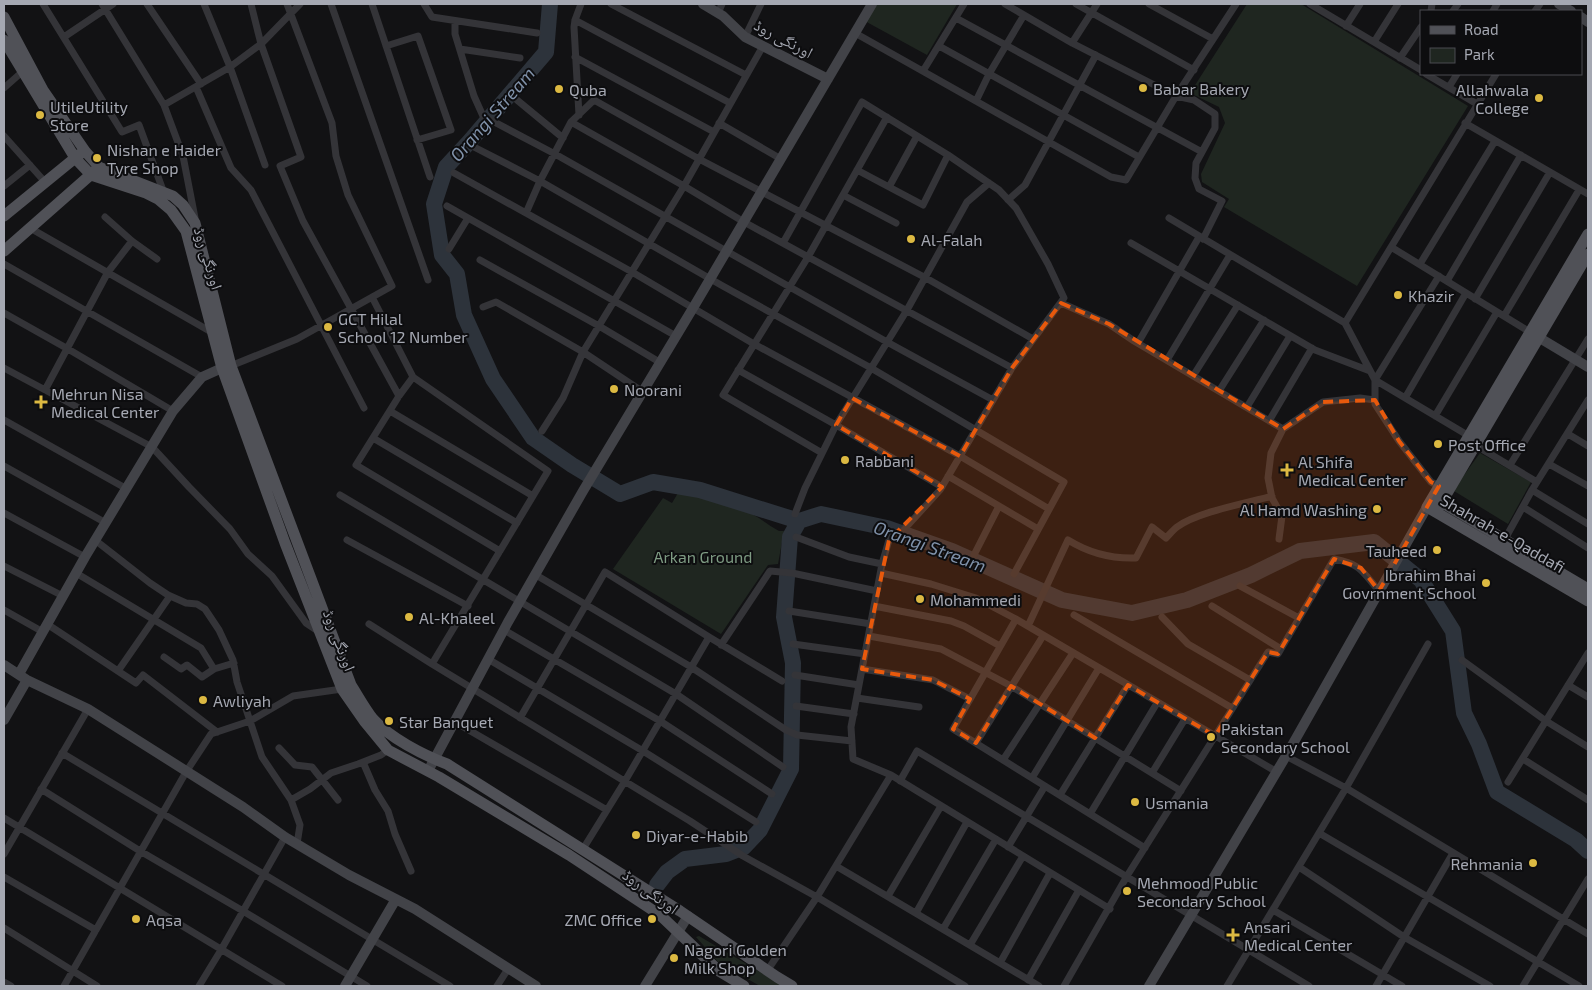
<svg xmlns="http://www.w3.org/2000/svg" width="1592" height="990" viewBox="0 0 1592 990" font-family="'Exo 2','Noto Naskh Arabic',sans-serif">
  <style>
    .green { fill: #1f2620 }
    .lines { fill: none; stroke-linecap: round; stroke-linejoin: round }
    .river { stroke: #2d333b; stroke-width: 16 }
    .street { stroke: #343438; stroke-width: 7 }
    .secondary { stroke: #424348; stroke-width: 10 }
    .primary { stroke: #505157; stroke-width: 11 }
    .marked { fill: #e8590c; fill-opacity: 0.2; stroke: #e8590c; stroke-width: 4; stroke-dasharray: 10 6; stroke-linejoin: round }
    .poi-dot { fill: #dcb942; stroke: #0d0d0f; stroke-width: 2 }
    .labels { text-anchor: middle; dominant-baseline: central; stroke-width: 4; stroke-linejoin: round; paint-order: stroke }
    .street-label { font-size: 16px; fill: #a5a8b2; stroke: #0d0d0f }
    .poi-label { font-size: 16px; fill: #a5a8b2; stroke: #0d0d0f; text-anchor: start }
    .park-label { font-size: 16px; fill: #7e9b83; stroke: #0d0d0f }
    .water-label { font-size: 18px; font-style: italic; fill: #8092aa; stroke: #0d0d0f }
  </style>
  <rect width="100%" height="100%" fill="#121214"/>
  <path class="green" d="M872,4h85l-30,51 -64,-35z
    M1247,4h54l167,102 -111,180 -133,-79 5,-8 -27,-17 -1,-8 24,-51 -6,-16 -29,-14z
    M1480,453l51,29 -23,42 -54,-33 5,-9z
    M678,493c25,1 52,10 74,21 9,5 18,12 27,17h5l-6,33 -10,1 -47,69 -108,-65 50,-71 9,5z
    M699,936l85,50h-24l-41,-23 -23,-26z"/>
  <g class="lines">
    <path class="river" d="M550,4l-4,48 -76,89 -24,26 -12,37 8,51 15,19 7,41 29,64 40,59 39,27 48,29 33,-12 47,8 99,31 22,-7 66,14 65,23 110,49 70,13 55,-13 64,-25 49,-24 74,-9 47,38 32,51 11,82 15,31 18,48 79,48 12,11
      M657,885l10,-13 18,-13 41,-5 18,-7 16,-17 31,-61 2,-106 -9,-46 6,-80 9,-16"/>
    <path class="street" d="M43,4l79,128 17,-7 25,68
      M102,4l62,101 19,51 12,62
      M147,4l54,80
      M204,4l26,63 35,98
      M251,4l10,40 40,113 -21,9 23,55 96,175
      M331,4l97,276
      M372,4l58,173
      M424,4l8,13 105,16
      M611,4l135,71
      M1005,4l67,39 104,53 18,4 21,14v14l-19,35 -1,15 4,11 23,12 -19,38
      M1076,4l118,66
      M1149,4l64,35
      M1310,4l111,66
      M1431,11l1,-7
      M1453,11l5,-7
      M1493,11l4,-7
      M1535,11l5,-7
      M718,13l4,-9
      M956,18l246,134
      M575,20l155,83
      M455,21v13l19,62 9,20 72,38 332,188 106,58
      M1346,26l14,-22
      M855,33l256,144 15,3 50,-84 60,-92
      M64,37l49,-33
      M745,37l16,-33
      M1374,42l24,-38
      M1072,43l25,-39
      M386,46l32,-10 33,94 -34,10
      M939,46l200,111
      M460,49l60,9
      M575,57l139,75
      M1400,58l21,-31
      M923,71l41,-67
      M1426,74l51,30
      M196,87l35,81 20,22 113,218
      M1449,87l8,-13
      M4,88l18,-16
      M517,100l46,38
      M976,101l13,-27 35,-59
      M164,105l66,-38 31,-23 39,-40
      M579,115l-5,-88 1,-7 6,-16
      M571,122l23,-22 105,59 227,119 107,61
      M719,123l62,36
      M1465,123l123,71
      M4,136l41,46
      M474,147l66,34 181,104 150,83 193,114 -50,92
      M857,170l66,35 25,-50
      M454,173l178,99 122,72 206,112 89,53
      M4,186l26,-21
      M889,187l28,-51
      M843,195l53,28
      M1008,200l17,-15 71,-130
      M447,206l229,130
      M526,213l14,-32 31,-59 113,64 60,36 268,146
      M105,217l27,24 25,18
      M1169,218l176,105
      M30,228l183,105
      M783,243l79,-141 86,53 51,35 17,18 32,56 16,34 -52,70 -72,122 -31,34 -20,16 -7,24 -31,163 2,32 38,16 219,134
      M1131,243l184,107 55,21
      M1391,247l139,85
      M449,249l19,-31
      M480,260l119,66 62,37
      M4,264l198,113
      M1420,264l75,-123
      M1439,276l-64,104 94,56
      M1447,281l74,-126
      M372,297l41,80 135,94 -116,193 258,157 53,35 74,41 148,89
      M1475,299l75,-127
      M1061,303l48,21 25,17 149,88
      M483,307l13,-5 87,50 60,40
      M4,313l64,36 105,62
      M1504,316l75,-126
      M1138,343l61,-106
      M1167,360l63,-105
      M228,367l69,-28 95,-53 -44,-91 -12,-39 -4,-33 -45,-119
      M4,368l148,79 37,40 41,42 18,25 24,22 34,47 12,8
      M738,370l98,55 106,62
      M1193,376l45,-71
      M413,377l-14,19 -43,69 144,86
      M45,390l63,-118 24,-31
      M1219,391l45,-71
      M1405,398l61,-105
      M1247,407l43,-71
      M390,411l143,85
      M1435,416l62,-104
      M4,420l123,69
      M1269,421l43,-73
      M542,431l21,-33 20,-46 101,-166 79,-140
      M1568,434l20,12
      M373,438l144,85
      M1475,445l62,37
      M822,453l-99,-58 85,-138 79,-140
      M1549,464l39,22
      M1510,465l78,-126
      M4,466l102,57
      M948,476l90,53
      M1439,486l-8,-4 -32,-41 -24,-37v-24l-30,-57 151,-249
      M1532,490l56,34
      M340,495l336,199 107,73
      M1523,507l65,41
      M4,513l81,44
      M795,514l10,-26 31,-63 71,-115 60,-108 22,-19
      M796,537l53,20 33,7
      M1279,539l3,-23 -10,-18 -4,-20 3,-25 12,-24 40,-27 37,-4 15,2
      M1505,539l27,-49 56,-90
      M95,540l55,43 18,12 18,8 11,1 8,5 14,21 14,30 4,22 25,75 29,43 9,25 -3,19
      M347,540l121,66
      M974,555l25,-49
      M4,566l59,30
      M76,573l125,75 13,21
      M881,573l50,11 45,14 38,20 263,154
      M536,575l155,92 95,63 11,5 55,6
      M1240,586l59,32
      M874,606l77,15 13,5 36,20
      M1212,606l69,43
      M4,610l39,22
      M789,611l82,13
      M1074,615l158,93
      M1162,617l26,27 62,36
      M1016,619l-63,110 192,119
      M47,624l89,59 7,-8 74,57
      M369,624l63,40
      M1028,626l40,-86c21,13 43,19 68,18l16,-31 14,11c4,-4 7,-8 11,-11 20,-15 70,-24 95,-31
      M504,630l156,91 112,73
      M869,636l72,13 70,37 170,105
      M709,637l73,44
      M793,644l72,10
      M721,645l49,-74 22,2 85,18
      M164,657l17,12 6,-4 15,12 12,-8 20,-6
      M488,659l155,92 113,71
      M1462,660l84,61 42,26
      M862,669l71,11 37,19
      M118,671l52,-75
      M795,675l64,10
      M1568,685l20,12
      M857,698l62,9
      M796,706l58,8
      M520,718l85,-146 104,65 -84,144 -42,68
      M455,722l152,88
      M976,743l67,-107
      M279,748l16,17 17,2 26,33
      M62,753l388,233
      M1286,756l60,32 242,146
      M1523,759l65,41
      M1003,760l70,-107
      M363,762l12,28 13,21 7,23 16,37
      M1152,773l33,-54
      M1032,778l67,-110
      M900,781l17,-30 392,235
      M1508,782l80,-129
      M41,789l99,62 103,60 124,75
      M1060,795l68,-110
      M291,800l19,-11 21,-16 27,-9 23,-9 7,-5
      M1090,814l67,-111
      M4,818l278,168
      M1319,833l260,153
      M1008,847l37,-61
      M4,854l84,-145
      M836,866l203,120
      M1299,867l105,70 86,49
      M4,877l92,53
      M888,896l53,-90
      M1273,910l129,76
      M916,913l51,-91
      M4,928l93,58
      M943,929l53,-90
      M970,945l53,-89
      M1000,963l50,-90
      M767,971l50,-74 74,-122
      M1028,980l51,-90
      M4,982l7,4
      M64,986l122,-214 25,-38 39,-13 43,-25 49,-7
      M199,986l22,-36 64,-113
      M497,986l11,-17
      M1064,986l63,-110 141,-224 10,2 56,-95c27,5 28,12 45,32
      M1227,986l119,-198 82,-144
      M1376,986l77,-133
      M1523,986l65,-107"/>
    <path class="secondary" d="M703,4l20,12 22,21 83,42
      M1559,4l12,7
      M1581,17l7,5
      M1533,334l55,33
      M4,665l23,15 61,29 155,98 42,30 64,38 66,34 121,77
      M19,674l66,-117 88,-146 29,-34 20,-9
      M4,720l23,-40
      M428,771l80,-149 75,-131 110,-183 179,-304
      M345,986l51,-87
      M645,986l43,-70
      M1149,986l137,-230 141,-249"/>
    <path class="primary" d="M4,17l39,73 42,61 14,16 74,29 10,9 12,18 36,143 120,319c7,11 14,24 22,34 17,19 50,36 74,45l233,147 97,66 15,9
      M4,40l71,118 16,17 55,18 12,6 13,11 15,21 36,137 63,175 57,146 23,33 23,28 51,27 130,78 91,60 59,56 25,15
      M4,216l76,-62
      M1588,234l-161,273 161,94
      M4,251l92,-81
      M1436,499l152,90
      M1436,512l152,-258"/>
  </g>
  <path class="marked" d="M1061,303l48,21 174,105 40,-27 52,-2 24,41 32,41 8,4 -60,105 -18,-23 -27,-9 -56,95 -10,-2 -53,84 -87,-51 -33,53 -84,-52 -35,57 -23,-14 17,-30 -37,-19 -71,-11 27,-129 53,-53 -106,-62 16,-27 108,58 52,-88z"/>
  <g class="poi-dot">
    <circle cx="1143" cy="88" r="5"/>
    <circle cx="559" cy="89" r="5"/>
    <circle cx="1539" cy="98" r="5"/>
    <circle cx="40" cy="115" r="5"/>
    <circle cx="97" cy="158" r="5"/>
    <circle cx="911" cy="239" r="5"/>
    <circle cx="1398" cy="295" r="5"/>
    <circle cx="328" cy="327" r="5"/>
    <circle cx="614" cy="389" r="5"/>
    <path d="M38.5 394.5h5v5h5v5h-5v5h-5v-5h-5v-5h5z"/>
    <circle cx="1438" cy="444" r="5"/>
    <circle cx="845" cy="460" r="5"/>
    <path d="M1284.5 462.5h5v5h5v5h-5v5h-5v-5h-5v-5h5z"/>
    <circle cx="1377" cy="509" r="5"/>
    <circle cx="1437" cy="550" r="5"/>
    <circle cx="1486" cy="583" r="5"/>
    <circle cx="920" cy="599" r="5"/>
    <circle cx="409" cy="617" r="5"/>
    <circle cx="203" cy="700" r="5"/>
    <circle cx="389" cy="721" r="5"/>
    <circle cx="1211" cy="737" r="5"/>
    <circle cx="1135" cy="802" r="5"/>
    <circle cx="636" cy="835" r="5"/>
    <circle cx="1533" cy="863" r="5"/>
    <circle cx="1127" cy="891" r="5"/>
    <circle cx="136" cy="919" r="5"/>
    <circle cx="652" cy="919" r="5"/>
    <path d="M1230.5 927.5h5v5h5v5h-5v5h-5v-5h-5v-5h5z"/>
    <circle cx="674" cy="958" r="5"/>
  </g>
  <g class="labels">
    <g class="street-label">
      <text transform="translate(784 38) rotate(28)">اورنگی روڈ</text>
      <text transform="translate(209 258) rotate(73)">اورنگی روڈ</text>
      <text transform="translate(1503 533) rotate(30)">Shahrah-e-Qaddafi</text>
      <text transform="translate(340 640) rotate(69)">اورنگی روڈ</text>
      <text transform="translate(651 891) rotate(36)">اورنگی روڈ</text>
    </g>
    <g class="poi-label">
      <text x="1153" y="88">Babar Bakery</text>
      <text x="569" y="89">Quba</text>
      <text x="1529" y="89" text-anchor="end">Allahwala<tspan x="1529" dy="18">College</tspan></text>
      <text x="50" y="106">UtileUtility<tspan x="50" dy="18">Store</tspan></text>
      <text x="107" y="149">Nishan e Haider<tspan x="107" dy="18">Tyre Shop</tspan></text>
      <text x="921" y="239">Al-Falah</text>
      <text x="1408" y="295">Khazir</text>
      <text x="338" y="318">GCT Hilal<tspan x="338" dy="18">School 12 Number</tspan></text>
      <text x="624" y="389">Noorani</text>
      <text x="51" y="393">Mehrun Nisa<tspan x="51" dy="18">Medical Center</tspan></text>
      <text x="1448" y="444">Post Office</text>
      <text x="855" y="460">Rabbani</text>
      <text x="1298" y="461">Al Shifa<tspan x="1298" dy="18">Medical Center</tspan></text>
      <text x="1367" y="509" text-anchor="end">Al Hamd Washing</text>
      <text x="1427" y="550" text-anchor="end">Tauheed</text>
      <text x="1476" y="574" text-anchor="end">Ibrahim Bhai<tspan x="1476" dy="18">Govrnment School</tspan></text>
      <text x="930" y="599">Mohammedi</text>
      <text x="419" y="617">Al-Khaleel</text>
      <text x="213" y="700">Awliyah</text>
      <text x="399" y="721">Star Banquet</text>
      <text x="1221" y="728">Pakistan<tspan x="1221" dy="18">Secondary School</tspan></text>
      <text x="1145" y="802">Usmania</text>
      <text x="646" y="835">Diyar-e-Habib</text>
      <text x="1523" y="863" text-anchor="end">Rehmania</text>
      <text x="1137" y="882">Mehmood Public<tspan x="1137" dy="18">Secondary School</tspan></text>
      <text x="146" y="919">Aqsa</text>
      <text x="642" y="919" text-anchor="end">ZMC Office</text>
      <text x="1244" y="926">Ansari<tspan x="1244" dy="18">Medical Center</tspan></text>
      <text x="684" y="949">Nagori Golden<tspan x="684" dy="18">Milk Shop</tspan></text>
    </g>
    <g class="park-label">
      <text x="703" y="556">Arkan Ground</text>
    </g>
    <g class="water-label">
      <text transform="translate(492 114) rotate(-49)">Orangi Stream</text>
      <text transform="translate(930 546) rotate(20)">Orangi Stream</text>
    </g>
  </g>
  <rect width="1592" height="990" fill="none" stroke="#a5a8b2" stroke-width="10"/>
  <rect x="1420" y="10" width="162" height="65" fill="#0d0d0f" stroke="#4a4b50"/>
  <rect x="1430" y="26" width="25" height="8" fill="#505157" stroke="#4a4b50"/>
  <text x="1464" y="35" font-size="15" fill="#a5a8b2">Road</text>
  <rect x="1430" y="48" width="25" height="15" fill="#1f2620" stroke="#4a4b50"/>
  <text x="1464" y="60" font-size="15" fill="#a5a8b2">Park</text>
</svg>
